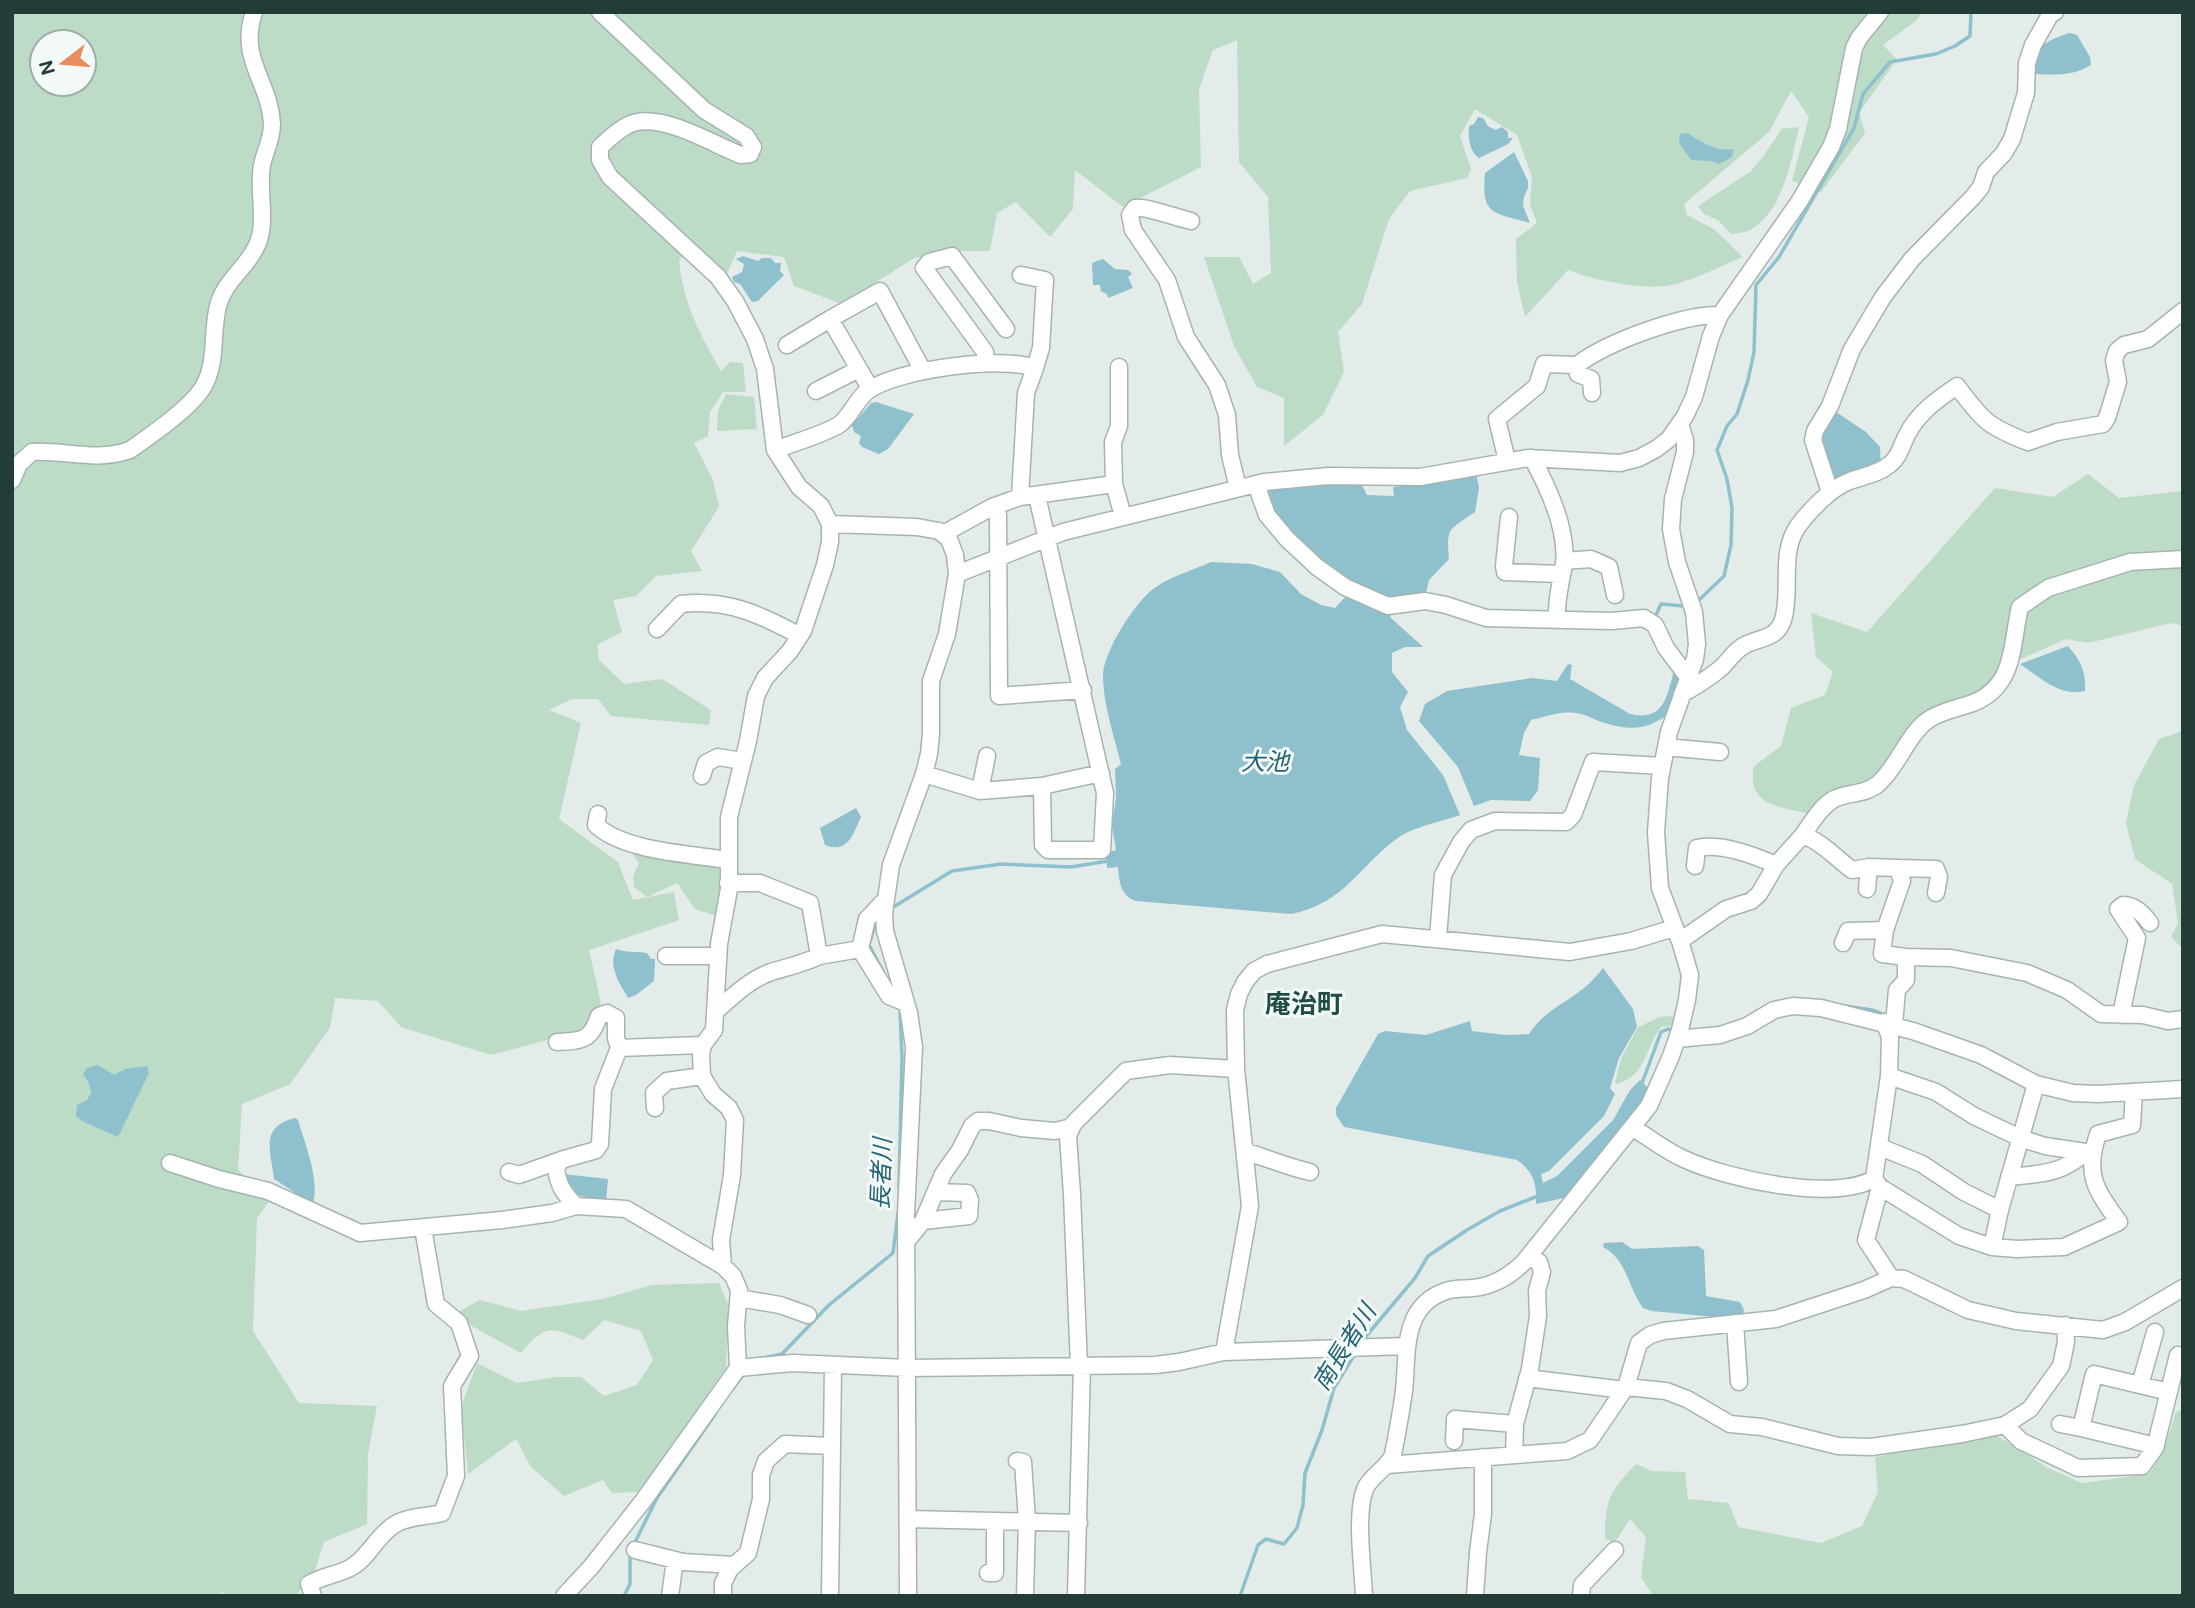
<svg xmlns="http://www.w3.org/2000/svg" width="2195" height="1608" viewBox="0 0 2195 1608" font-family="'DM Sans','Noto Sans JP',sans-serif">
  <style>
    .green { fill: #bddcc7; fill-rule: evenodd }
    .water { fill: #8ec0ce }
    .lines { fill: none; stroke-linecap: round; stroke-linejoin: round }
    .stream { stroke: #8ec0ce; stroke-width: 3.5 }
    .minor-casing { stroke: #a6b4af; stroke-width: 19 }
    .minor { stroke: #fff; stroke-width: 16 }
    .labels { text-anchor: middle; dominant-baseline: central; stroke-width: 6; stroke-linejoin: round; paint-order: stroke }
    .water-label { font-size: 24px; font-style: italic; fill: #216275; stroke: #f3f9f6 }
    .quarter-label { font-size: 26px; font-weight: bold; fill: #204d45; stroke: #f3f9f6 }
  </style>
  <rect width="100%" height="100%" fill="#e3ece8"/>
  <path class="green" d="M12,12h1911l-7,9 -33,24 14,14 -38,54 6,20 -44,59 -29,-11 17,-64 -18,-26 -22,41 -85,72 3,11 27,14 29,28c-23,9 -48,23 -72,28 -26,6 -78,-5 -103,-15l-43,47 -8,-35 -1,-43 21,-16 -7,-18 2,-28 -15,-42 -42,-26 -15,27 11,33 -4,9 -57,13 -21,28 -27,85 -24,28 6,40 -21,43 -39,31v-48l-27,-11 -23,-41 -30,-89h35l14,27 18,-11 -3,-76 -29,-35 -2,-122 -24,10 -14,39 2,78 -78,40 -48,-37 -2,39 -23,28 -34,-35 -19,11 -7,38h-32l-44,7 -72,46 -48,-18 -10,-29 -47,-6 -11,25 -33,-30 -14,14c5,46 20,72 42,111l9,-9 13,1 3,29h-23l-13,20 -2,24 -14,7 19,37 6,27 -28,44 11,20 -46,5 -20,20 -23,4 9,32 -25,13 2,15 25,24 38,-5 49,31 -2,15 -98,-9 -13,-17h-26l-23,11 32,13 -22,96 59,43 15,38 41,-8 5,28 -90,30 12,53 -21,28 -89,24 -90,-28 -23,-26 -43,-3 -5,30 -40,56 -48,20 -4,66 33,29 -14,19 -4,113 46,72 78,3 -9,48 -1,70 -43,18 -10,32 -19,22h-65l-9,-4 -1,4h-208zM42,42h42v42h-42z
    M1799,127c-8,34 -15,81 -47,102 -5,3 -14,4 -21,5l-13,-14 -14,-6 -6,-8 52,-34 12,-14 20,-29z
    M726,394l28,3 3,32 -40,2 1,-20z
    M2088,474l31,24 64,-7v135l-12,-3 -83,20 -22,-4 -65,29 -23,26 -61,28 -27,39 -24,22 -55,31c-31,-7 -65,-8 -57,-48l27,-20 10,-38 34,-13 8,-23 -17,-15 -5,-44 56,19 128,-144 58,9z
    M2183,731v218l-12,-12 7,-14 -6,-39 -37,-25 -9,-36 8,-38 25,-46z
    M631,852l90,11 4,22 -9,31 -21,-7 -18,-26 -30,14 -13,-10 -1,-11 6,-13z
    M1667,1016l12,2 -3,7 -15,2c-16,21 -15,49 -44,57l-2,-2 6,-23 17,-32c11,-4 18,-10 29,-11z
    M719,1283l9,21 -2,64 -87,124 -27,1 -9,-13 -39,16 -33,-29 -15,-28 -48,35 -7,-67 16,-44 40,20 41,-6h23l23,19 33,-11 16,-25 -12,-29 -37,-11 -21,20c-33,-13 -38,-16 -62,13l-48,-26 -15,-15 22,-12 41,11 81,-12 50,-14z
    M2183,1410v186h-530l-12,-19 5,-40 -16,-18 -15,23 -10,-3c0,-39 4,-47 31,-75l16,7 33,1 3,27 41,4 9,24 83,16 41,-17 16,-34 -3,-35 118,-24 55,35 34,15 67,-9 13,-20 14,-42z"/>
  <path class="water" d="M2069,33l8,2 13,22 1,8c-17,11 -37,10 -56,9l-4,-3c7,-27 13,-29 38,-38z
    M1478,117l5,1 5,8 7,4 7,-3 6,5v6h5l-5,6 -29,14c-10,-7 -11,-21 -10,-32l5,-2z
    M1687,133c15,9 29,19 47,16l-2,8 -13,7 -9,-3 -19,-1 -12,-17 1,-9z
    M1514,152l14,29v7l-4,9 -1,9 7,17c-37,-11 -49,-7 -45,-50z
    M743,256l15,5 4,-3h9l4,5h6l-1,8 4,4 -26,26 -6,1 -12,-18 -6,-2 -2,-5 10,-5 2,-8 -8,-5z
    M1103,259l12,10 13,1 4,4 -4,3 5,11 -25,10 -1,-4 -6,-3 -1,-6h-7l-1,-22z
    M876,402l38,12 -26,35 -9,5 -17,-7 -3,-4 2,-7 -7,-4 -2,-7 19,-22z
    M1836,412l30,20 14,15 1,19 -45,17 -15,-49 2,-11z
    M1476,473l3,15 -4,24c-26,18 -29,15 -26,47l-20,21 -4,17 -37,5 -62,-33 -53,-52 -10,-23c25,-15 70,-10 99,-9l5,10 27,1 -1,-9 51,-6z
    M1211,562l41,2 28,8 21,22 20,11 14,3 13,-14 44,18 -2,5 33,30h-18l-13,6v19l16,20 -8,15 7,23 36,45 17,40c-17,6 -46,12 -61,22 -41,29 -53,66 -108,77l-155,-13c-15,-5 -17,-19 -18,-34l-11,1 -1,-15 10,-3 -4,-25 4,-28 -1,-28 6,-5c-7,-28 -17,-57 -18,-85 -2,-25 33,-79 53,-92 16,-11 37,-17 55,-25z
    M2068,646c13,15 18,25 17,45 -26,6 -44,-13 -65,-27z
    M1568,664l4,1 -2,14 60,35c36,8 37,-20 45,-47l5,6 -10,40c-27,20 -44,17 -74,7 -6,-3 -14,-7 -21,-7 -15,-2 -30,4 -44,7l-7,13 -5,22 21,3 -2,32 -8,11 -39,-1 -17,6 -16,-39 -39,-46 6,-17 22,-13 85,-13 25,3z
    M856,808l5,9c-8,17 -13,37 -36,28l-5,-17z
    M616,949c10,4 20,2 31,4l4,6h4l-1,22 -18,14 -8,3c-9,-16 -20,-31 -12,-49z
    M1603,968l30,41 4,18 -18,31 -9,30 5,6 -11,22 -55,55 -8,3 2,9 14,-7 56,-56 17,-30 10,-10 8,8 -11,22 -64,83 -9,5 -28,6c1,-20 -2,-32 -19,-44l-173,-33 -8,-12v-7l42,-74 7,-3 41,4 44,-14 2,10 33,4 24,-1c15,-23 34,-29 55,-46 7,-5 13,-13 19,-20z
    M98,1065l16,10 11,-6 22,-3 2,7 -31,64 -36,-16 -6,-5 1,-11 10,-5 4,-7 -2,-10 -6,-9 4,-6z
    M295,1118l3,2c7,25 23,61 14,87l-13,-6 -5,-9 -20,-13c-3,-28 -15,-52 21,-61z
    M563,1174l45,5 -2,23 -8,-1 -27,-8z
    M1622,1242l10,7 66,-3 6,4 2,46 34,6 4,8 -1,5 -28,2 -63,-6 -9,-3c-15,-20 -16,-49 -40,-61l1,-4z"/>
  <g class="lines">
    <path class="stream" d="M1699,600l25,-24 7,-31 1,-37 -5,-29 -10,-29 10,-24 10,-12 11,-34 6,-28 2,-67 23,-28 75,-129 9,-34 27,-32 46,-8 19,-8 15,-10 1,-24
      M1658,620l-2,-5 5,-11 22,2
      M895,906l57,-35 49,-7 70,3 37,-6
      M875,925l-6,20 14,26
      M1838,1005l34,5 13,5
      M1641,1086l20,-54 7,-3 8,2
      M899,1188l3,-131 -2,-47
      M1362,1341l53,-63 13,-22 39,-26 33,-19 38,-15
      M758,1359l24,-5 47,-49 64,-52 5,-40
      M732,1390l12,-16
      M633,1546l24,-48 59,-85
      M624,1596l6,-12v-31
      M1240,1596l18,-51 8,-6 18,5 13,-16 6,-23 2,-32 17,-43 12,-42 21,-34"/>
    <defs>
      <path id="minor" d="M1191,221c-14,-3 -46,-15 -56,-13l-5,7 3,15 34,50 19,57 31,48 10,30 3,40 8,33
        M1021,275l24,5 -4,68 -6,20
        M787,345l43,-26
        M986,363l-1,-11 -61,-84 5,-6 23,-6 54,73
        M1577,365l1,9 13,5 1,14
        M1119,367v59l-6,16 1,42 9,32
        M870,388l-40,-69 50,-28 43,80
        M816,391l43,-22
        M775,450c15,-6 53,-17 65,-26 12,-9 18,-29 32,-36 33,-19 127,-32 163,-20l-9,25 -6,104
        M1532,458c16,29 36,71 32,106 -3,20 -8,33 -7,54
        M1507,461l-10,-42 40,-33 7,-22 33,1c30,-23 106,-51 143,-50
        M12,480l7,-16 13,-12c34,-2 64,10 98,-2 21,-15 58,-40 72,-61 16,-25 9,-56 16,-83 6,-24 26,-36 37,-57 14,-24 2,-57 7,-84 3,-14 10,-25 10,-41 -2,-43 -34,-64 -18,-112
        M1256,484l11,31 20,24 30,28 28,20 43,19 37,-5 21,4 40,13 126,3 32,-3 11,7 11,23 22,29
        M1830,492l-17,-52 2,-9 15,-25 22,-57 31,-52 29,-38 61,-62 8,-10 5,-15 18,-19 8,-14 14,-46 1,-30 6,-18 17,-30 5,-3
        M994,506l4,9 1,181 84,-6
        M1509,517l-5,49 1,6 56,2
        M830,524l87,3 22,4 10,8 6,16 2,19 -10,60 -16,47v52l-2,21 -5,20 -33,91 -7,48 1,18 24,82 5,34 -8,167 2,382
        M943,534l49,-27 28,-10 94,-13
        M1564,561l27,-2 18,8 6,28
        M957,574l106,-42 201,-50 64,-6 92,1 108,-19 92,5 19,-5 17,-9 13,-10 16,-23 9,-19 17,-61 9,-21 79,-113 32,-55 7,-18 16,-81 5,-10 21,-26
        M657,629l24,-25c46,-5 79,10 119,32
        M1682,694c14,-8 28,-16 40,-27 7,-7 13,-17 23,-22 15,-8 31,-5 38,-25 9,-30 -4,-67 15,-94 11,-15 34,-39 52,-45 13,-5 28,-7 39,-16 11,-8 12,-20 19,-32 11,-21 30,-34 49,-47 24,33 31,41 71,56l29,-10 46,-8 4,-6 11,-36 -4,-22 3,-9 7,-6 24,-6 35,-28
        M1666,747l54,5
        M924,774l56,17 62,-5 1,59 5,5h54l3,-57 -68,-297
        M702,776l4,-13 12,-6 24,4
        M1042,786l59,-13
        M980,791l7,-35
        M598,814l-2,11c27,26 94,29 132,35
        M1802,836c9,-12 18,-29 32,-37 14,-7 32,-4 45,-16 19,-17 29,-49 49,-63 13,-9 31,-12 45,-17 43,-17 38,-59 47,-96l28,-19 82,-26 53,-3
        M1695,866l2,-18c25,-5 56,7 79,17
        M1898,868l38,1 3,8 -3,16
        M728,883h32l50,20 9,53 41,-7
        M1867,889l2,-22
        M885,900l-18,19 -7,30 29,47 17,7
        M1438,938l5,-63 18,-33 10,-12 24,-9 71,1 7,-7 20,-53 69,4
        M1680,941l46,-32 25,-8 8,-7 17,-29 26,-29c15,1 36,24 50,34l17,-3 29,1 4,13 -17,49 -3,24 24,3v23l-9,10 -3,35
        M1843,943l5,-12 37,-1
        M666,956h52
        M1906,957l45,1 76,15 40,17 34,24 42,1 25,6 15,-2
        M716,1011c17,-15 33,-31 55,-39 16,-5 32,-8 48,-16
        M2121,1015l16,-77 -19,-29 5,-4c12,0 20,9 27,18
        M1677,1039l43,-4 27,-9 27,-16 19,-4 28,2 92,23 68,24 55,29 37,9 25,1 85,-5
        M557,1042c24,-1 34,-1 42,-26l8,-3 9,5v20l3,10
        M1889,1076l47,16 38,24 46,22 25,8 47,7
        M655,1108l-1,-15 13,-12 35,-5
        M1633,1128c17,10 33,23 51,31 44,20 146,43 190,20l15,-103 1,-39 -6,-15
        M1880,1147l42,17 42,28 36,18
        M1246,1152c22,6 41,15 64,20
        M170,1163l49,16 49,12 92,42 142,-13 50,-7 24,-7 50,3 97,57
        M509,1172l10,3 42,-15
        M2009,1177c29,-3 55,-3 76,-25
        M1874,1179l6,8 79,49 33,11 25,2 47,-2 55,-25c-23,-32 -35,-47 -21,-88l34,-9 2,-33
        M1880,1187l-14,53 25,38
        M576,1206c-12,-12 -18,-21 -20,-38l5,-8 35,-10 4,-6 3,-55 16,-41 84,-3
        M923,1221l46,-5 1,-16 -3,-7 -31,-1
        M906,1242l17,-21 20,-47 17,-24 12,-24 6,-5h11l32,7 34,3 17,-4
        M1992,1247l8,-37 36,-126
        M739,1298l41,7 28,10
        M1735,1323l4,59
        M1224,1352l26,-146 -14,-137 -1,-59 4,-16 6,-12 9,-11 13,-7 115,-30 188,18 61,-11 43,-13
        M1079,1366l-7,-172 -4,-58 5,-12 53,-53 44,-6 66,4
        M738,1368l55,-5 114,5 248,-3 24,-3 45,-10 182,-6
        M1527,1378l97,12
        M2140,1385l15,-53
        M1626,1387l40,4 21,8 43,25 32,3 76,19 33,1 91,-13 43,-9 25,-16 31,-43 5,-24 -1,-17
        M2060,1424l21,4
        M2005,1425l16,16 57,27 64,-2 13,-18 23,-93
        M1454,1441l1,-22 60,5
        M2156,1446l-75,-18 13,-54 75,18
        M1514,1455l1,-31 15,-55 8,-53 -1,-25 5,-19 -3,-10 -10,-5
        M1017,1461l6,1 4,59 -2,75
        M1387,1465l180,-14 23,-11 36,-53 13,-44 11,-8 13,-4 113,-12 88,-29 27,-12 13,1 64,31 48,11 87,9 22,-8 58,-34
        M908,1519l171,4
        M635,1550l48,12 51,3
        M988,1573h7v-52
        M313,1596l-4,-12c13,-8 28,-9 41,-16 18,-9 27,-33 44,-43 14,-9 32,-8 48,-12l14,-37 -4,-90 18,-30 -11,-33 -23,-19 -13,-76
        M564,1596l27,-29 52,-66 95,-133 -2,-42 3,-36 -6,-14 -10,-10 -2,-26 11,-65 3,-55 -6,-12 -16,-14 -11,-18 -1,-21 2,-10 11,-15 5,-86 10,-55v-72l19,-76 8,-45 9,-18 25,-27 13,-20 22,-66 5,-23v-18l-9,-18 -22,-19 -24,-37 -10,-81 -10,-30 -20,-38 -17,-24 -108,-100 -10,-17v-13c10,-9 23,-22 37,-25 30,-6 76,22 104,33l9,-1 3,-7 -7,-11 -42,-26 -104,-98
        M670,1596l5,-36
        M723,1596v-13l7,-14 18,-16 13,-54v-24l5,-14 19,-17 47,2 1,-81
        M830,1596l2,-150
        M1076,1596l6,-230
        M1364,1596c-1,-28 -9,-81 1,-107 6,-14 22,-20 28,-34 4,-21 8,-42 11,-64 4,-38 -3,-85 42,-100 9,-3 18,-2 27,-3 20,-2 37,-12 51,-26l125,-156 22,-50 9,-26 7,-30 3,-25 -9,-31 -21,-56 -4,-56 4,-54 9,-46 26,-73 2,-15 -3,-32 -17,-50 -6,-33 2,-30 12,-47v-12l-5,-16
        M1475,1596l3,-44 5,-38v-57
        M1581,1596l1,-11 33,-35"/>
    </defs>
    <use href="#minor" class="minor-casing"/>
    <use href="#minor" class="minor"/>
  </g>
  <g class="labels">
    <g class="water-label">
      <text x="1265" y="761">大池</text>
      <text transform="translate(881 1174) rotate(-88)">長者川</text>
      <text transform="translate(1344 1347) rotate(-58)">南長者川</text>
    </g>
    <g class="quarter-label">
      <text x="1304" y="1004">庵治町</text>
    </g>
  </g>
  <rect width="2195" height="1608" fill="none" stroke="#233c37" stroke-width="28"/>
  <g transform="translate(63 63) rotate(254)"><circle r="33" fill="#f3f9f6" stroke="#a0adaa" stroke-width="2"/>
  <path d="M0-5L12 26L0 18L-12 26Z" fill="#ea8b62"/>
  <text y="-10" font-size="19" font-weight="bold" text-anchor="middle" fill="#233c37">N</text>
  </g>
</svg>
